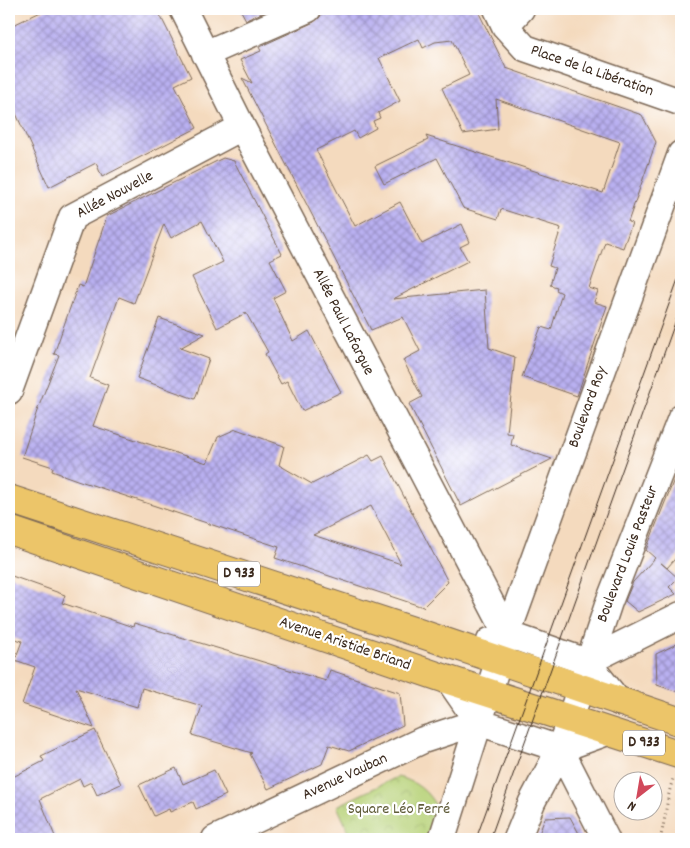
<svg xmlns="http://www.w3.org/2000/svg" width="690" height="848" viewBox="0 0 690 848" font-family="Dekko,sans-serif">
  <style>
    .park { fill: url(#park-crowns); stroke: #797e4b }
    .building { fill: url(#building-cross-hatch); fill-rule: evenodd }
    .lines { fill: none; stroke-linecap: round; stroke-linejoin: round }
    .minor-casing { stroke: #7c6856; stroke-width: 29 }
    .major-casing { stroke: #7c6856; stroke-width: 30 }
    .path { stroke: #7c6856; stroke-width: 3; stroke-dasharray: 1 4; stroke-linecap: butt }
    .minor { stroke: #fff; stroke-width: 26 }
    .major { stroke: #ecc569; stroke-width: 28 }
    .tram { stroke: #3b2a1e; stroke-width: 1 }
    .labels { text-anchor: middle; dominant-baseline: central; stroke-width: 4.5; stroke-linejoin: round; paint-order: stroke }
    .shield { fill: #fff; stroke: #766a62; stroke-width: 1 }
    .shield-label { font-size: 15px; font-weight: bold; fill: #3b2a1e }
    .street-label { font-size: 16px; fill: #3b2a1e; stroke: #fff }
    .park-label { font-size: 16px; fill: #605c39; stroke: #fff }
  </style>
  <defs>
    <pattern id="park-crowns" width="20" height="18" patternUnits="userSpaceOnUse" patternTransform="scale(1.25)"><rect width="20" height="18" fill="#b7d278"/><path d="M2 6a3 3 0 1 1 6 0M12 15a3 3 0 1 1 6 0" fill="none" stroke="#9eb467"/></pattern>
    <pattern id="building-cross-hatch" width="8" height="8" patternUnits="userSpaceOnUse" patternTransform="scale(1.25)"><rect width="8" height="8" fill="#b9b0f1"/><path d="M0 0l8 8M0 8l8-8" fill="none" stroke="#988fc3"/></pattern>
  </defs>
  <rect width="100%" height="100%" fill="#fff"/>
  <filter id="ink" filterUnits="userSpaceOnUse"><feTurbulence type="fractalNoise" baseFrequency=".02" numOctaves="2"/><feDisplacementMap in="SourceGraphic" scale="10" xChannelSelector="R" yChannelSelector="G"/><feConvolveMatrix kernelMatrix="1 2 1 2 8 2 1 2 1" color-interpolation-filters="sRGB"/></filter>
  <filter id="wash" filterUnits="userSpaceOnUse"><feTurbulence type="fractalNoise" baseFrequency=".0096" numOctaves="4" result="noise"/><feDisplacementMap in="SourceGraphic" scale="20" xChannelSelector="R" yChannelSelector="G"/><feGaussianBlur stdDeviation="1.12" result="paint"/><feColorMatrix in="noise" values="0 0 0 0 0 0 0 0 0 0 0 0 0 0 0 0 0 1.4 0 .05"/><feComposite in="paint" operator="in"/></filter>
  <g filter="url(#wash)">
    <rect width="100%" height="100%" fill="#f4dabe"/>
    <path class="park" d="M397,777c18,3 32,15 40,31l-11,31h-74l-15,-33z"/>
    <g id="blocks">
      <path class="building" d="M47,9h110l34,68 -16,8 22,43 -95,49 -6,-14 -47,24 -40,-89v-71z
        M240,9h31l-25,11z
        M323,9h154l29,59 136,47 14,27 -28,80 4,1 -9,25 -18,-6 -16,46 9,3 -4,11 13,4 -30,90 -55,-19 19,-50 10,3 11,-37 -6,-3 1,-3 -7,-2 5,-17 -6,-2 12,-38 -60,-19 -3,10 -35,-11 -26,-50 -53,26 -9,-18 53,-26 -2,-4 177,57 17,-51 -124,-43 2,30 -35,5 -21,-46 27,-13 -17,-35 -17,2 -12,6 -4,-9 -40,19 21,43 -22,12 2,5 -7,3 3,7 -18,10 -4,-7 -38,19 39,76 45,-24 22,42 40,-20 8,18 -10,5 8,14 -75,38 92,-9 4,58 26,9 -8,76 6,1 -2,11 41,14 -91,47 -52,-102 13,-7 -19,-37 17,-9 -17,-34 -32,13 -129,-252 10,5 -12,-23 21,-9 -2,-4 55,-25 6,-5z
        M223,158l11,3 48,93 -12,6 16,31 -13,7 20,43 16,-10 32,61 -39,19 -15,-30 -6,3 -16,-30 3,-2 -22,-39 -29,15 -25,-51 31,-15 -21,-41 -31,17 -7,-14 -30,79 -15,-6 -17,48 -12,33 18,7 -15,41 114,37 11,-26 18,-8 48,17 -5,19 33,19 57,-29 4,6 10,-5 65,126 -25,25 -148,-49 4,-11 -202,-67 -25,-9 1,-4 -31,-10 15,-46 22,-56 -5,-1 24,-69 5,2 24,-71zM371,506l30,58 -88,-29z
        M159,318l46,16 -25,14 29,11 -14,40 -58,-21z
        M681,462v90l-14,16 -7,-6 18,16 -9,9 7,7 -38,18 -13,-11 8,-19 22,-24 -9,-8z
        M9,575l56,20 -3,8 71,24 1,-4 192,58 4,-11 70,23 3,32 -54,26 -20,-6 -7,19 -54,25 -18,-35 2,-1 -60,-18 10,-29 -60,-18 -5,19 -61,-19 18,40 -72,-24 13,-37 -20,-7 7,-19 -13,-4z
        M681,642v51l-24,-8 -1,-31z
        M95,730l26,54 -24,11 -6,-13 -8,4 -3,-7 -40,20 16,40h-47v-60l35,-18 -3,-5z
        M176,768l7,16 31,-14 12,25 -30,14 -3,-7 -23,10 -1,-3 -15,7 -15,-31z
        M570,817l12,22h-45l8,-21z"/>
    </g>
  </g>
  <g filter="url(#ink)">
    <use href="#blocks" fill-opacity="0" stroke="#7c6856" stroke-width="1"/>
    <g class="lines">
      <defs>
        <path id="minor" d="M183,9l59,118 265,507
          M497,9l8,17 20,22 155,54
          M505,26l16,-17
          M205,54l103,-45
          M9,391l63,-174 170,-90
          M490,641l17,-7 80,28 32,40
          M587,662l94,-47
          M449,680l29,42 82,27 47,-17
          M560,749l46,90
          M215,839l208,-99 55,-18
          M442,839l65,-205 174,-480
          M517,839l15,-37 28,-53 49,-147 72,-184"/>
        <path id="major" d="M9,499l407,133 265,90
          M9,530l440,150 232,75"/>
      </defs>
      <use href="#minor" class="minor-casing"/>
      <use href="#major" class="major-casing"/>
      <path class="path" d="M660,839c6,-20 6,-40 13,-60"/>
      <use href="#minor" class="minor"/>
      <use href="#major" class="major"/>
      <path class="tram" d="M476,839l205,-568
        M490,839l191,-533"/>
    </g>
  </g>
  <g class="labels">
    <g class="shield">
      <rect x="218" y="561.5" width="42" height="25" rx="4"/>
      <rect x="623" y="730.5" width="42" height="25" rx="4"/>
    </g>
    <g class="shield-label">
      <text x="239" y="574">D 933</text>
      <text x="644" y="743">D 933</text>
    </g>
    <g class="street-label">
      <text transform="translate(592 71) rotate(19)">Place de la Libération</text>
      <text transform="translate(115 195) rotate(-28)">Allée Nouvelle</text>
      <text transform="translate(343 322) rotate(63)">Allée Paul Lafargue</text>
      <text transform="translate(588 407) rotate(-70)">Boulevard Roy</text>
      <text transform="translate(628 554) rotate(-69)">Boulevard Louis Pasteur</text>
      <text transform="translate(345 644) rotate(19)">Avenue Aristide Briand</text>
      <text transform="translate(345 777) rotate(-25)">Avenue Vauban</text>
    </g>
    <g class="park-label">
      <text x="399" y="809">Square Léo Ferré</text>
    </g>
  </g>
  <rect width="690" height="848" fill="none" stroke="#fff" stroke-width="30"/>
  <g transform="translate(638 796) rotate(211)"><circle r="24" fill="#ffffff" stroke="#b1aaa5"/>
  <path d="M0-4L9 19L0 12L-9 19Z" fill="#d1495b"/>
  <text y="-8" font-size="14" font-weight="bold" text-anchor="middle" fill="#3b2a1e">N</text>
  </g>
</svg>
